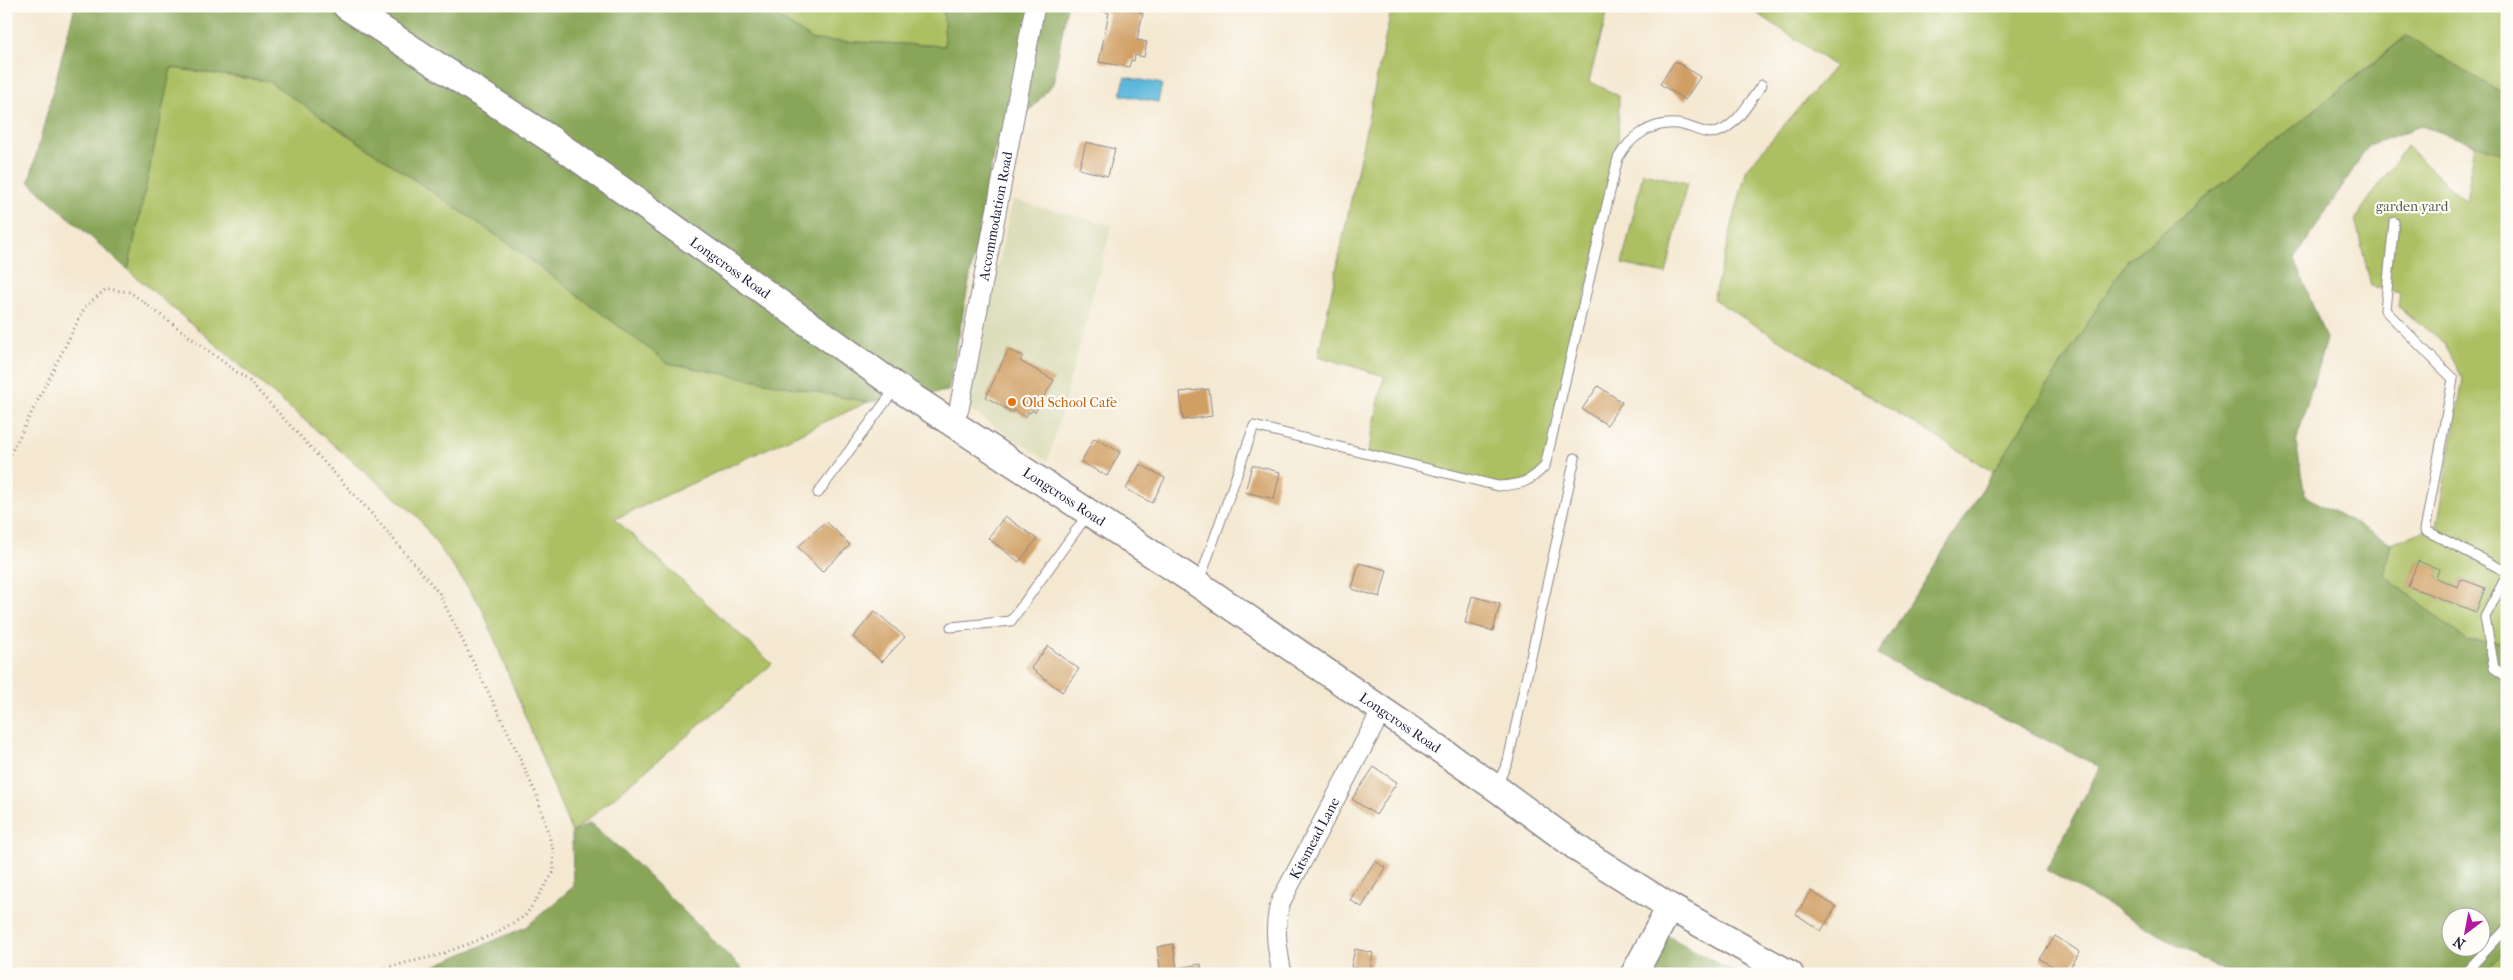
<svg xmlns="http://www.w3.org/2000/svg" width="2513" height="980" viewBox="0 0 2513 980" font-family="'IM FELL French Canon',serif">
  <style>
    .built { fill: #dddebc }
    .green { fill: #acbf62; stroke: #67704e; fill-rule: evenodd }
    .forest { fill: #89a658; stroke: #56644a; fill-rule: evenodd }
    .water { fill: #5cb8da; stroke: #3f6d8a }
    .building { fill: #d09f64 }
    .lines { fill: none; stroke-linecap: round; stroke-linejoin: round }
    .lane-casing { stroke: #8b8586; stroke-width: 11 }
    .street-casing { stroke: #8b8586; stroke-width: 21 }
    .secondary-casing { stroke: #8b8586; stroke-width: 29 }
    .path { stroke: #8b8586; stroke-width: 3; stroke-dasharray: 1 4; stroke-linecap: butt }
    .lane { stroke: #fff; stroke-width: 9 }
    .street { stroke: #fff; stroke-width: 19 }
    .secondary { stroke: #fff; stroke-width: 26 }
    .food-dot { fill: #e8710a; stroke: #fdfcf7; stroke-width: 2 }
    .labels { text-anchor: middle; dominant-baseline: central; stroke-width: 4.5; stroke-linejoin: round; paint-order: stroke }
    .park-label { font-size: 14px; fill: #525949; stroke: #fdfcf7 }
    .street-label { font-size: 14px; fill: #22223b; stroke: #fdfcf7 }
    .food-label { font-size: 14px; fill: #c56008; stroke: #fdfcf7; text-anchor: start }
  </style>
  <rect width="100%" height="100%" fill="#fdfcf7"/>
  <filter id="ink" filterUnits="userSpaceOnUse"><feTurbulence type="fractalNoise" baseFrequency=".02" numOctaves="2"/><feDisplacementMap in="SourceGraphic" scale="10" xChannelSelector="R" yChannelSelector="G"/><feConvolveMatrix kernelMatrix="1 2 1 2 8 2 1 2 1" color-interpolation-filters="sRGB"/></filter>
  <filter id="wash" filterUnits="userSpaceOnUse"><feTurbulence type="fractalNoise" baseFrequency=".0096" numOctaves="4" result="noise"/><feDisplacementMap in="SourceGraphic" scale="20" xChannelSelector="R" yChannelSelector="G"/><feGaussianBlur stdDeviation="1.12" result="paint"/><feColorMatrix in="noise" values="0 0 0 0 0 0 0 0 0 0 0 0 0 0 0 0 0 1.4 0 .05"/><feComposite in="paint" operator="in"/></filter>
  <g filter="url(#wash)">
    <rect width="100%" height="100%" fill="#f4e8d1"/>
    <path class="built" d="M1013,200l99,25 -64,236 -83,-54z"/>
    <path class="green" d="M760,6h183l2,40 -132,-6z
      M1392,6h217l-20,75 30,15 -1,62 -73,308 -11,12 -36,8 -130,-32 16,-78 -66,-20z
      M1747,6h760v90l-101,-60 -279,225 -134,211 -280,-173 34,-131 88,-102z
      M171,68l97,13 237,160 163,122 200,39 -253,117 157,145 -200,169 -91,-227 -64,-90 -289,-246z
      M2507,143v499l-40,-1 -83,-66 7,-32 45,-17 27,-147 -19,-36 -46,-36 2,-15 -29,-6 -16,-67 51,-73 60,56 9,-58zM2418,561l21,8 -3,9 22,9 3,-8 24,9 -9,24 -68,-26z
      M1643,173l44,10 -21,91 -44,-10z
      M2507,949v25h-25z"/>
    <path class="forest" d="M75,6h685l53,34 132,6 -2,-40h124l-14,78 -59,67 -46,240 -80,11 -200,-39 -163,-122 -237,-160 -97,-13 -43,202 -99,-88z
      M2407,36l100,60v59l-86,-29 -52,19 -74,114 31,80 -30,103 9,54 86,47 -7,32 83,66 40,1v307l-25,25h-253l-183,-104 54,-103 -223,-112 250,-394zM2450,918h30v30h-30z
      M590,823l35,30 122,121h-332l111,-47 47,-40 -1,-54z
      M1666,935l72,39h-92z"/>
    <path class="water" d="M1125,77l37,7 -4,18 -37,-7z"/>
    <g id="blocks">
      <path class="building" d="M1084,6h57l-1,7h3l-6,27 10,2 -3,15 -9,-2 -1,6 -3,-1 -2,7 -30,-5 10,-49z
        M1675,61l25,16 -15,23 -25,-16z
        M1086,142l29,7 -7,27 -29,-7z
        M1008,350l15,6 -3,5 34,19 -19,32 -3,-2 -2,3 -2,-1 -2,5 -12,-7 -1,3 -27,-16z
        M1598,386l24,16 -15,23 -25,-16z
        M1209,389l3,27 -29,4 -3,-28z
        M1094,438l26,14 -13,24 -26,-14z
        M1140,464l25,14 -13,25 -26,-14z
        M1252,465l28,7 -6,27 -29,-7z
        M1005,516l32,23 -18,23 -31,-24z
        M826,521l24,24 -28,27 -24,-25z
        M2418,561l21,8 -3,9 22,9 3,-8 24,9 -9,24 -68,-26z
        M1359,563l28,7 -7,27 -28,-8z
        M1472,596l28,8 -7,27 -28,-8z
        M875,611l30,26 -23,25 -29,-25z
        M1048,646l31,23 -17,23 -31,-24z
        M1374,767l23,15 -21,33 -24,-16z
        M1375,861l11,7 -24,39 -12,-7z
        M1811,891l25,16 -15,24 -25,-17z
        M2055,936l25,16 -14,22 -26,-15z
        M1173,944l4,24 24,-4 1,10h-41l-4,-27z
        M1355,949l18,4 -3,18 -19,-4z"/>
    </g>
  </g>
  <g filter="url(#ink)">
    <use href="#blocks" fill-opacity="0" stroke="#8b8586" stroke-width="1"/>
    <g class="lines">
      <defs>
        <path id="lane" d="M2394,222l-9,88 68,69 -28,151 82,42
          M818,493l77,-104
          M2507,575l-22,42 9,51 13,9
          M1199,582l55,-156 244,60c22,-1 31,-3 47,-20l73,-308c12,-21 33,-36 59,-34 14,1 27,12 41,8 19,-6 33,-33 44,-47
          M951,627l60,-6 77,-107
          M1497,785l11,-24 67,-303
          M2464,974l43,-46"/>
        <g id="street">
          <path id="s1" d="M952,423l7,-14 76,-403"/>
          <path id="s2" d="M1282,974c-5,-26 -9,-48 -1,-73l101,-191"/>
        </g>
        <g id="secondary">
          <path id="s3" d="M346,6l209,136 342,245 301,197 298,204 87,64 87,55 120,67"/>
          <path d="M1634,974l36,-67"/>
        </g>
      </defs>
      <use href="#lane" class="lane-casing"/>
      <use href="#street" class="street-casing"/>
      <use href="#secondary" class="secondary-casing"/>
      <path class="path" d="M6,463l79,-156 21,-18 24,3 119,89 123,133 67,79 69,139 29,64 16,53 1,23 -29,44 -33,19 -53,20 -80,19"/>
      <use href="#lane" class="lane"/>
      <use href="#street" class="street"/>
      <use href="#secondary" class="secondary"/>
    </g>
  </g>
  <circle class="food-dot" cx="1012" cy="402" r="5"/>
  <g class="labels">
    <g class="park-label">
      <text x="2412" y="206">garden yard</text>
    </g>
    <g class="street-label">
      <text stroke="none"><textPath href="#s1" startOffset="212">Accommodation Road</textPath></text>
      <text stroke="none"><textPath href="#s3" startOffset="465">Longcross Road</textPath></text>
      <text stroke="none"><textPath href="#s3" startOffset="870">Longcross Road</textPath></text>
      <text stroke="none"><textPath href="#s3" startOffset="1275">Longcross Road</textPath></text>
      <text stroke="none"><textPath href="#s2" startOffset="145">Kitsmead Lane</textPath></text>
    </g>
    <g class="food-label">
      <text x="1022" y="402">Old School Cafe</text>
    </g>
  </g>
  <rect width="2513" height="980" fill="none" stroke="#fdfcf7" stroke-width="25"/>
  <g transform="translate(2466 932) rotate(212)"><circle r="24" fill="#fdfcf7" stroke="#a5a5ac"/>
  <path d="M0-4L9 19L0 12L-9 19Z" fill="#b5179e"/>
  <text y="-8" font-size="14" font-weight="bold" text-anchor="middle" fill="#22223b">N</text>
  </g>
</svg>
